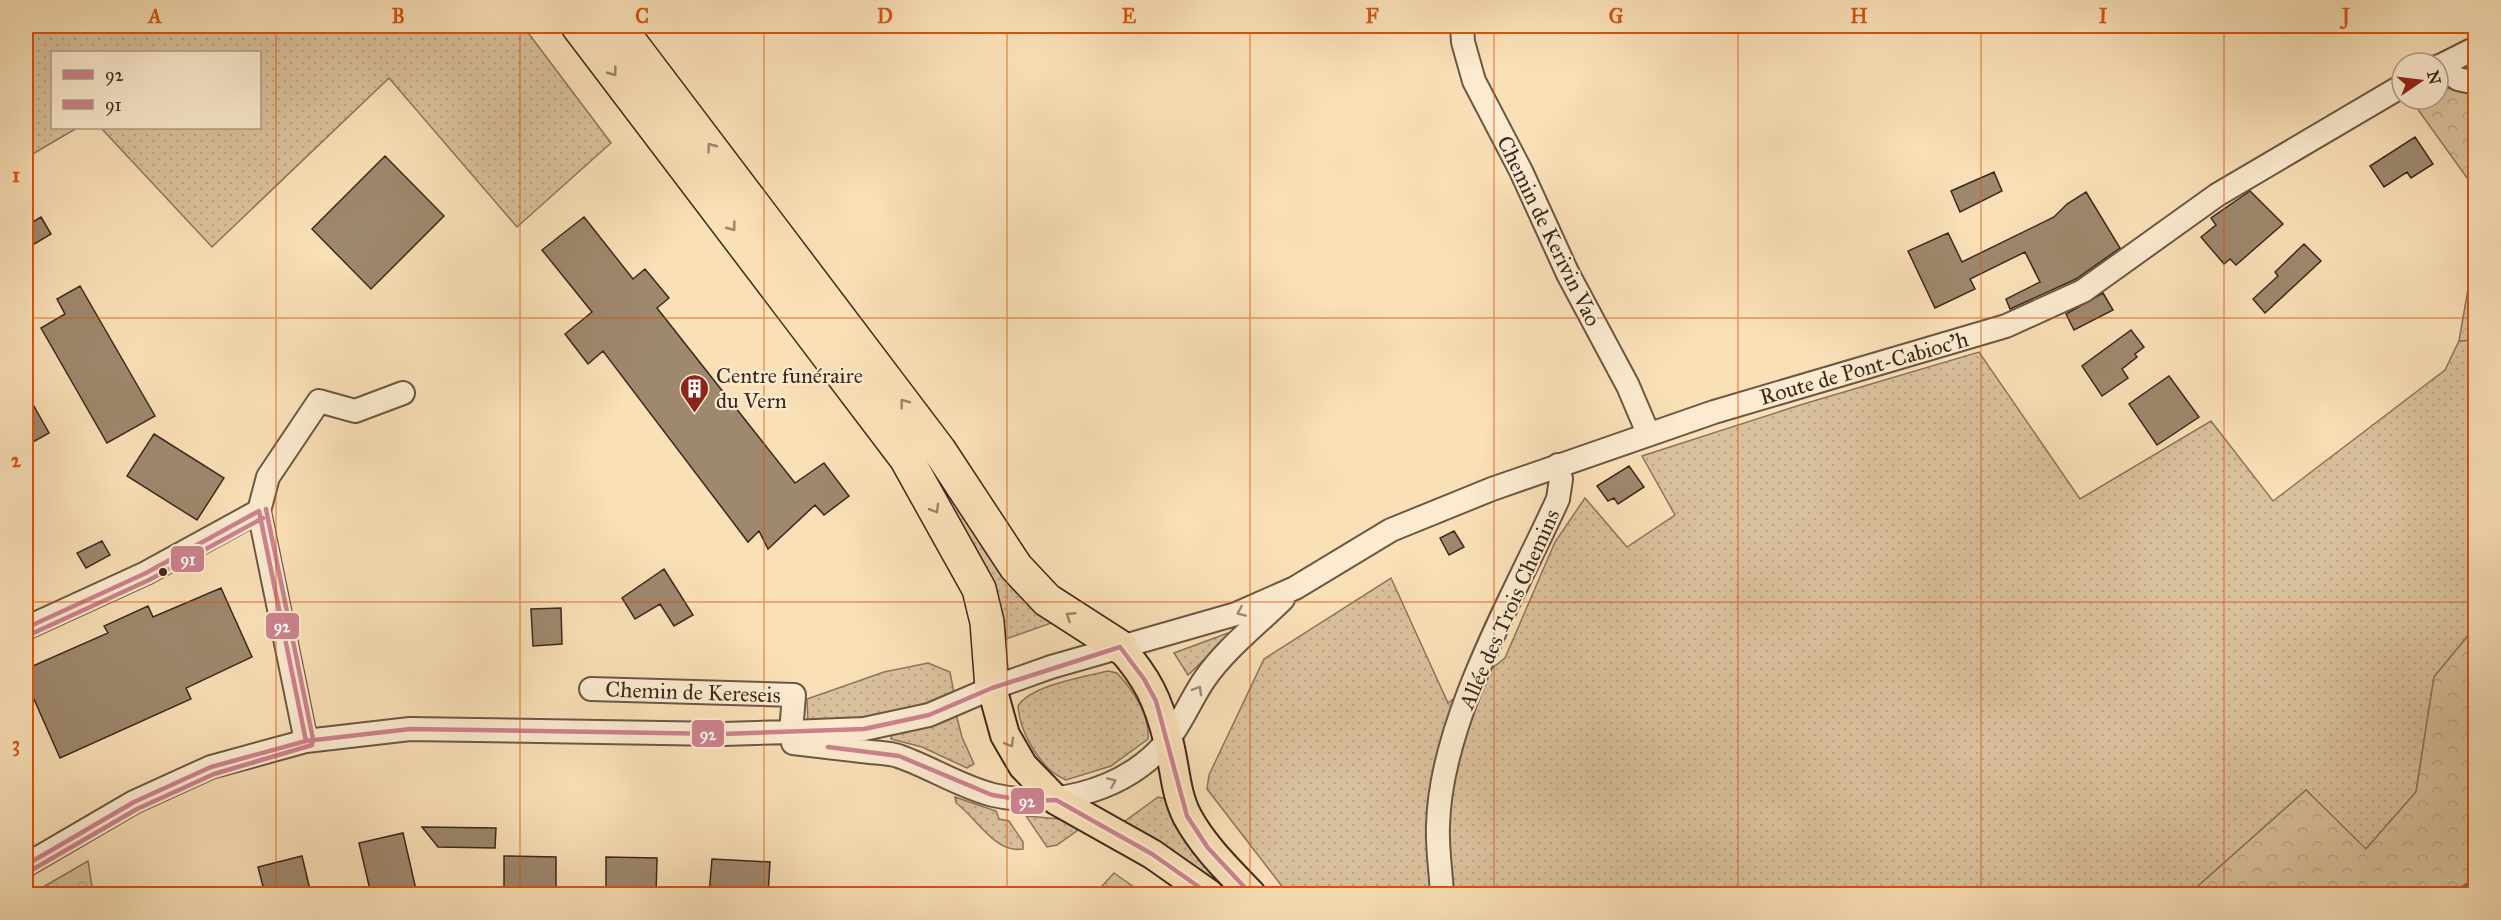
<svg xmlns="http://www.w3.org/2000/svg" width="2501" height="920" viewBox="0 0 2501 920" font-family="'IM FELL Great Primer',serif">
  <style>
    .grass { fill: url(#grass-dots); stroke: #8a755e; stroke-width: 1.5 }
    .forest { fill: url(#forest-crowns); stroke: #8a755e; stroke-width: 1.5 }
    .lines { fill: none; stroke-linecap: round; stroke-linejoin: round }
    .stream { stroke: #87725b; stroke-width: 6 }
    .building { fill: #9e886e; stroke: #3b291e; stroke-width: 1.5 }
    .minor-casing { stroke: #6b5744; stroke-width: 26 }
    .major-casing { stroke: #3b291e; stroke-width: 32 }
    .highway-casing { stroke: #3b291e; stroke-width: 36 }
    .minor { stroke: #fcebd0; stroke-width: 22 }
    .major { stroke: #fae0b7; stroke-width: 28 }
    .highway { stroke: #fae0b7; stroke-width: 33 }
    .bus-1-casing { stroke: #fcebd0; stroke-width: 9 }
    .bus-2-casing { stroke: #fcebd0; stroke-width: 9 }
    .bus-1 { stroke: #cd828f; stroke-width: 4.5 }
    .bus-2 { stroke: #cd828f; stroke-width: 4.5 }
    .oneway { stroke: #9a846a }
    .oneway2 { stroke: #9c8a77 }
    .grid { fill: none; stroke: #d7540e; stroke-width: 1.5; stroke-opacity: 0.55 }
    .bus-dot { fill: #3b291e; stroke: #fcebd0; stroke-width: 2 }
    .labels { text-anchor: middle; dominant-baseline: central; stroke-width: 4.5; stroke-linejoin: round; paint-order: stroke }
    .street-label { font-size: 22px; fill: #3b291e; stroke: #fcebd0 }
    .poi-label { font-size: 22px; fill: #3b291e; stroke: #fcebd0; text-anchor: start }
    .line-badge { stroke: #fcebd0; stroke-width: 2 }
    .badge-label { font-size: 16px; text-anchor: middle; font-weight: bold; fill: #fff }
    .neatline { fill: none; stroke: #d7540e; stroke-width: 2 }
    .grid-label { font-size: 20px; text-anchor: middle; font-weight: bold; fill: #d7540e }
  </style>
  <defs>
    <pattern id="grass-dots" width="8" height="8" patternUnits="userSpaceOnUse" patternTransform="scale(1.5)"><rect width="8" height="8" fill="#dac19d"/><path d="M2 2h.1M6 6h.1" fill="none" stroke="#bca687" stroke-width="1.8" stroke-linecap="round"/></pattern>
    <pattern id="forest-crowns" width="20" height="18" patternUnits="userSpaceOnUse" patternTransform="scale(1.5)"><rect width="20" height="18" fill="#dac19d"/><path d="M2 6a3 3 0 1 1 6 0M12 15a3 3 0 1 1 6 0" fill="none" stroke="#bca687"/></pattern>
  </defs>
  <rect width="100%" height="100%" fill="#fae0b7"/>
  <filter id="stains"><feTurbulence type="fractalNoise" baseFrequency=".00333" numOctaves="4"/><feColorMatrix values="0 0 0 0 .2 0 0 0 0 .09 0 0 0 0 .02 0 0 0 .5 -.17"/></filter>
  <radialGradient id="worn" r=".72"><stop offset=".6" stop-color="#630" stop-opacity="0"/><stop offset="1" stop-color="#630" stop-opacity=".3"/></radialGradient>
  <path class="grass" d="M26,26h497l88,117 -94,84 -128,-149 -177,169 -111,-119h159v-76h-208v76h25l-51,30z
    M2475,340v287l-41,50 -18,115 -51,58 -59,-60 -117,104h-901l-81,-105 2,-14 55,-116 127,-81 57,125 57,-45 50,-116 30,-44 42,49 48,-32 -33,-59 158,-51 179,-53 101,147 131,-78 62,80 172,-131 14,-29z
    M923,459l9,2 125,160 -51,18c-8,-69 -45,-116 -82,-172z
    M1233,632l-45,43 -14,-22 54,-20z
    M928,663l22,9 4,21c-47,20 -96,25 -146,31l-1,-25 77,-27z
    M1108,671l9,2c16,17 33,42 31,66l-37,27 -45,14c-26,-11 -46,-47 -48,-74 13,-21 66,-29 90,-35z
    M956,714l6,23 12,27 -7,4 -45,-21 -31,-8 1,-5z
    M955,797l41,14 3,8 10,2 14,21v7c-28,5 -48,-33 -67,-46z
    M1158,797l8,2 17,38 33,40 -4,5 -91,-58z
    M1026,816l34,3 21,9 -24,17 -10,2z"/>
  <path class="forest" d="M2454,87l21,4v98l-64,-89 27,-1v-7z
    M2475,249v91l-16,1z
    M2475,627v267h-286l117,-104 60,59 50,-57 18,-115z
    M88,861l5,33h-62z
    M1114,873l30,21h-49z"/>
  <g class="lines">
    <path class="stream" d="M2454,894l22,-14"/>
  </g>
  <path class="building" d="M2415,137l18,27 -22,14 -4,-6 -23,15 -14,-21z
    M385,156l59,60 -73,73 -59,-60z
    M1994,172l8,19 -42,21 -9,-21z
    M2250,191l33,33 -47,41 -6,-6 -6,5 -23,-27 15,-12 -5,-7z
    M2086,192l34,56 -44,31 -66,30 -4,-10 34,-17 -15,-30 -55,27 5,10 -40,19 -27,-57 40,-18 14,29 92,-45 13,-13z
    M41,217l10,17 -20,12 -5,-10v-10z
    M584,217l49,62 12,-10 24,29 -12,10 138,175 29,-20 25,33 -25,19 -9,-10 -47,44 -9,-18 -11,11 -145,-191 -15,13 -23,-30 27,-22 -50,-62z
    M2304,244l17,17 -56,52 -12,-14 25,-23 -3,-4z
    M80,286l75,130 -48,27 -66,-115 24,-14 -8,-15z
    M2103,293l10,17 -39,20 -8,-16z
    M2131,330l13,17 -9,7 2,3 -15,12 6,9 -26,18 -20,-30z
    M2169,376l30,41 -42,28 -28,-41z
    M26,392l23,41 -23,13z
    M154,434l70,44 -27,42 -70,-44z
    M1629,466l15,21 -26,17 -4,-6 -6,3 -11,-15z
    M1454,531l10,16 -15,8 -9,-17z
    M102,541l8,14 -24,13 -9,-15z
    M664,569l29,46 -19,11 -14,-22 -25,15 -13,-21z
    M221,588l31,69 -66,31 5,11 -131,59 -34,-77v-12l82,-36 -4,-7 44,-20 5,11z
    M561,608l1,36 -29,2 -2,-37z
    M422,827l74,1 -1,20 -57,-1z
    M403,833l14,61h-46l-12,-51z
    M302,856l9,38h-46l-7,-27z
    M504,856l52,1v37h-52z
    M606,857l51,1 -1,36h-50z
    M712,859l58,3 -2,32h-59z"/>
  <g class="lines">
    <defs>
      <path id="minor" d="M1462,26l1,16 11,39 47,90 47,103 60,112 20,47
        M2439,66l19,13 18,4
        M2438,67l38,-19
        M26,628l120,-55 113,-62
        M591,689l203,6 -3,37
        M306,741l-47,-230 9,-34 51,-76 36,10 48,-18
        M793,743c26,3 51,6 77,9 10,1 22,1 31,5 31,11 60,30 92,38 57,13 122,-2 164,-43 21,-20 31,-48 47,-72 21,-31 53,-55 79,-81
        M26,865l108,-63 77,-35 95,-26 104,-12 313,5 68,-2 73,-3 65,-14 63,-27 59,-21 185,-53 59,-26 96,-58 101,-41 222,-77 292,-86 77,-35 134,-96 185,-109
        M1442,894c-1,-22 -5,-45 -4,-68 2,-105 77,-232 120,-327l3,-20 -3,-14"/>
      <path id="major" d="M1120,647c27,31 38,52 48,93 7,25 7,53 19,76 16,30 41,54 64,78
        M992,688l13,47 18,31 33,34 96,54 57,40"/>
      <path id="highway" d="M578,26l328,432 73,131 8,33 5,66
        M618,26l321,424 77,117 31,33 73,47"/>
    </defs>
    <use href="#minor" class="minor-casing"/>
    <use href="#major" class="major-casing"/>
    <use href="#highway" class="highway-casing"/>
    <use href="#minor" class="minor"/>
    <use href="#major" class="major"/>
    <use href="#highway" class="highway"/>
    <defs>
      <path id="bus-1" d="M259,511l47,230
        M26,628l120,-55 113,-62
        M828,747l71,9 93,39 36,6 28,-1 96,54 57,40
        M26,865l108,-63 77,-35 95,-26 104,-12 313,5 141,-5 65,-14 63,-27 128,-41 24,32 12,22 31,115 21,32 43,46"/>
      <path id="bus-2" d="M29,635l120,-55 114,-62
        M30,871l107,-62 77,-35 98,-29 1,-6 -47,-230"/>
    </defs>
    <use href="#bus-1" class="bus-1-casing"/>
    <use href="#bus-2" class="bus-2-casing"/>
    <use href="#bus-1" class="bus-1"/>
    <use href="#bus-2" class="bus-2"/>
  </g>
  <defs><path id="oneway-chevron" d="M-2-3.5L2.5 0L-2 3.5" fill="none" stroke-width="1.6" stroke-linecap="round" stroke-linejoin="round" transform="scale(1.5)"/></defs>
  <g class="oneway">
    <use href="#oneway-chevron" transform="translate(613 72) rotate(53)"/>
    <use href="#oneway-chevron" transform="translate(711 147) rotate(-127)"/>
    <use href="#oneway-chevron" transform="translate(732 227) rotate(53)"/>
    <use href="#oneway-chevron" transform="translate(904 403) rotate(-127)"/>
    <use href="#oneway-chevron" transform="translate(935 509) rotate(60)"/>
    <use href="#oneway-chevron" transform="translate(1070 616) rotate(-147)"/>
    <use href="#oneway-chevron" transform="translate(1010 743) rotate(60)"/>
  </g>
  <g class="oneway2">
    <use href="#oneway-chevron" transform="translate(1241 612) rotate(157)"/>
    <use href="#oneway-chevron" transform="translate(1198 690) rotate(-60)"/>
    <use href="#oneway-chevron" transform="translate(1112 782) rotate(-24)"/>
  </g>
  <path class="grid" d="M276,26v868M520,26v868M764,26v868M1007,26v868M1250,26v868M1494,26v868M1738,26v868M1981,26v868M2224,26v868M26,318h2450M26,602h2450"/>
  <defs>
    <symbol id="building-pin" viewBox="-11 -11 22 30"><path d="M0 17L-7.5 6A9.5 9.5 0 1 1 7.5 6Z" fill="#8f2418" stroke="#fcebd0"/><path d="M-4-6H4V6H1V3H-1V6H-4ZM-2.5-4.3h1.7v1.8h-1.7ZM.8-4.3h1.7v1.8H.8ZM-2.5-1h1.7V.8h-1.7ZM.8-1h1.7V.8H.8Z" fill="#fff"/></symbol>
  </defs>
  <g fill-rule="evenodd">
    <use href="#building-pin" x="678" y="372" width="33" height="45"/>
  </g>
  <circle class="bus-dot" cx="163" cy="572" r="5"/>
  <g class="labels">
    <g class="street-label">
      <text transform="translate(1549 231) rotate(64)">Chemin de Kerivin Vao</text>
      <text transform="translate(1864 368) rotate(-16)">Route de Pont-Cabioc'h</text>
      <text transform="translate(1509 609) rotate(-66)">Allée des Trois Chemins</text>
      <text transform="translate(693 692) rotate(2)">Chemin de Kereseis</text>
    </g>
    <g class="poi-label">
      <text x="716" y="375">Centre funéraire<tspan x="716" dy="25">du Vern</tspan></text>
    </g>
  </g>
  <g class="line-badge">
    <rect x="170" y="545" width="35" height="28" rx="6" fill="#cd828f"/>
    <rect x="265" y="612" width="35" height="28" rx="6" fill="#cd828f"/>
    <rect x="691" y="719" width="34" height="29" rx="6" fill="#cd828f"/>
    <rect x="1010" y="787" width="35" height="28" rx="6" fill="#cd828f"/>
  </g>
  <g class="badge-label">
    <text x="188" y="565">91</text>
    <text x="282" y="632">92</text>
    <text x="708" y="740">92</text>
    <text x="1027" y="807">92</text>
  </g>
  <rect width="2501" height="920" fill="none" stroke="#fae0b7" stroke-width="66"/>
  <rect x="51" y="51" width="210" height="78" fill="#fcebd0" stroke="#af9d89" stroke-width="1.5"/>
  <rect x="63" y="70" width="30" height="9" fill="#cd828f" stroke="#af9d89" stroke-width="1.5"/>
  <text x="105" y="81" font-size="18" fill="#3b291e">92</text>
  <rect x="63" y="100" width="30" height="9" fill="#cd828f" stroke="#af9d89" stroke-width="1.5"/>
  <text x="105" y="111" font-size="18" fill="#3b291e">91</text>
  <g transform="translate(2420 81) rotate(76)"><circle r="28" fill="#fcebd0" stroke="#af9d89" stroke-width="1.5"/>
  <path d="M0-4.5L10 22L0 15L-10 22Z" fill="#8f2418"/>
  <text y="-9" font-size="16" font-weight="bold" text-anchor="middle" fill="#3b291e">N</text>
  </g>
  <rect x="33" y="33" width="2435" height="854" class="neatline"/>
  <g class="grid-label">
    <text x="155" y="23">A</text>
    <text x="398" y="23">B</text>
    <text x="642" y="23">C</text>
    <text x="885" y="23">D</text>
    <text x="1129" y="23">E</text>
    <text x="1372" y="23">F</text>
    <text x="1616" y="23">G</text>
    <text x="1859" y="23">H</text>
    <text x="2103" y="23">I</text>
    <text x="2346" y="23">J</text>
    <text x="16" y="182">1</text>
    <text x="16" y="467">2</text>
    <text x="16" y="751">3</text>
  </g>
  <rect width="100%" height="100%" filter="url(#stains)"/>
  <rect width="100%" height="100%" fill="url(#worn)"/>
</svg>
